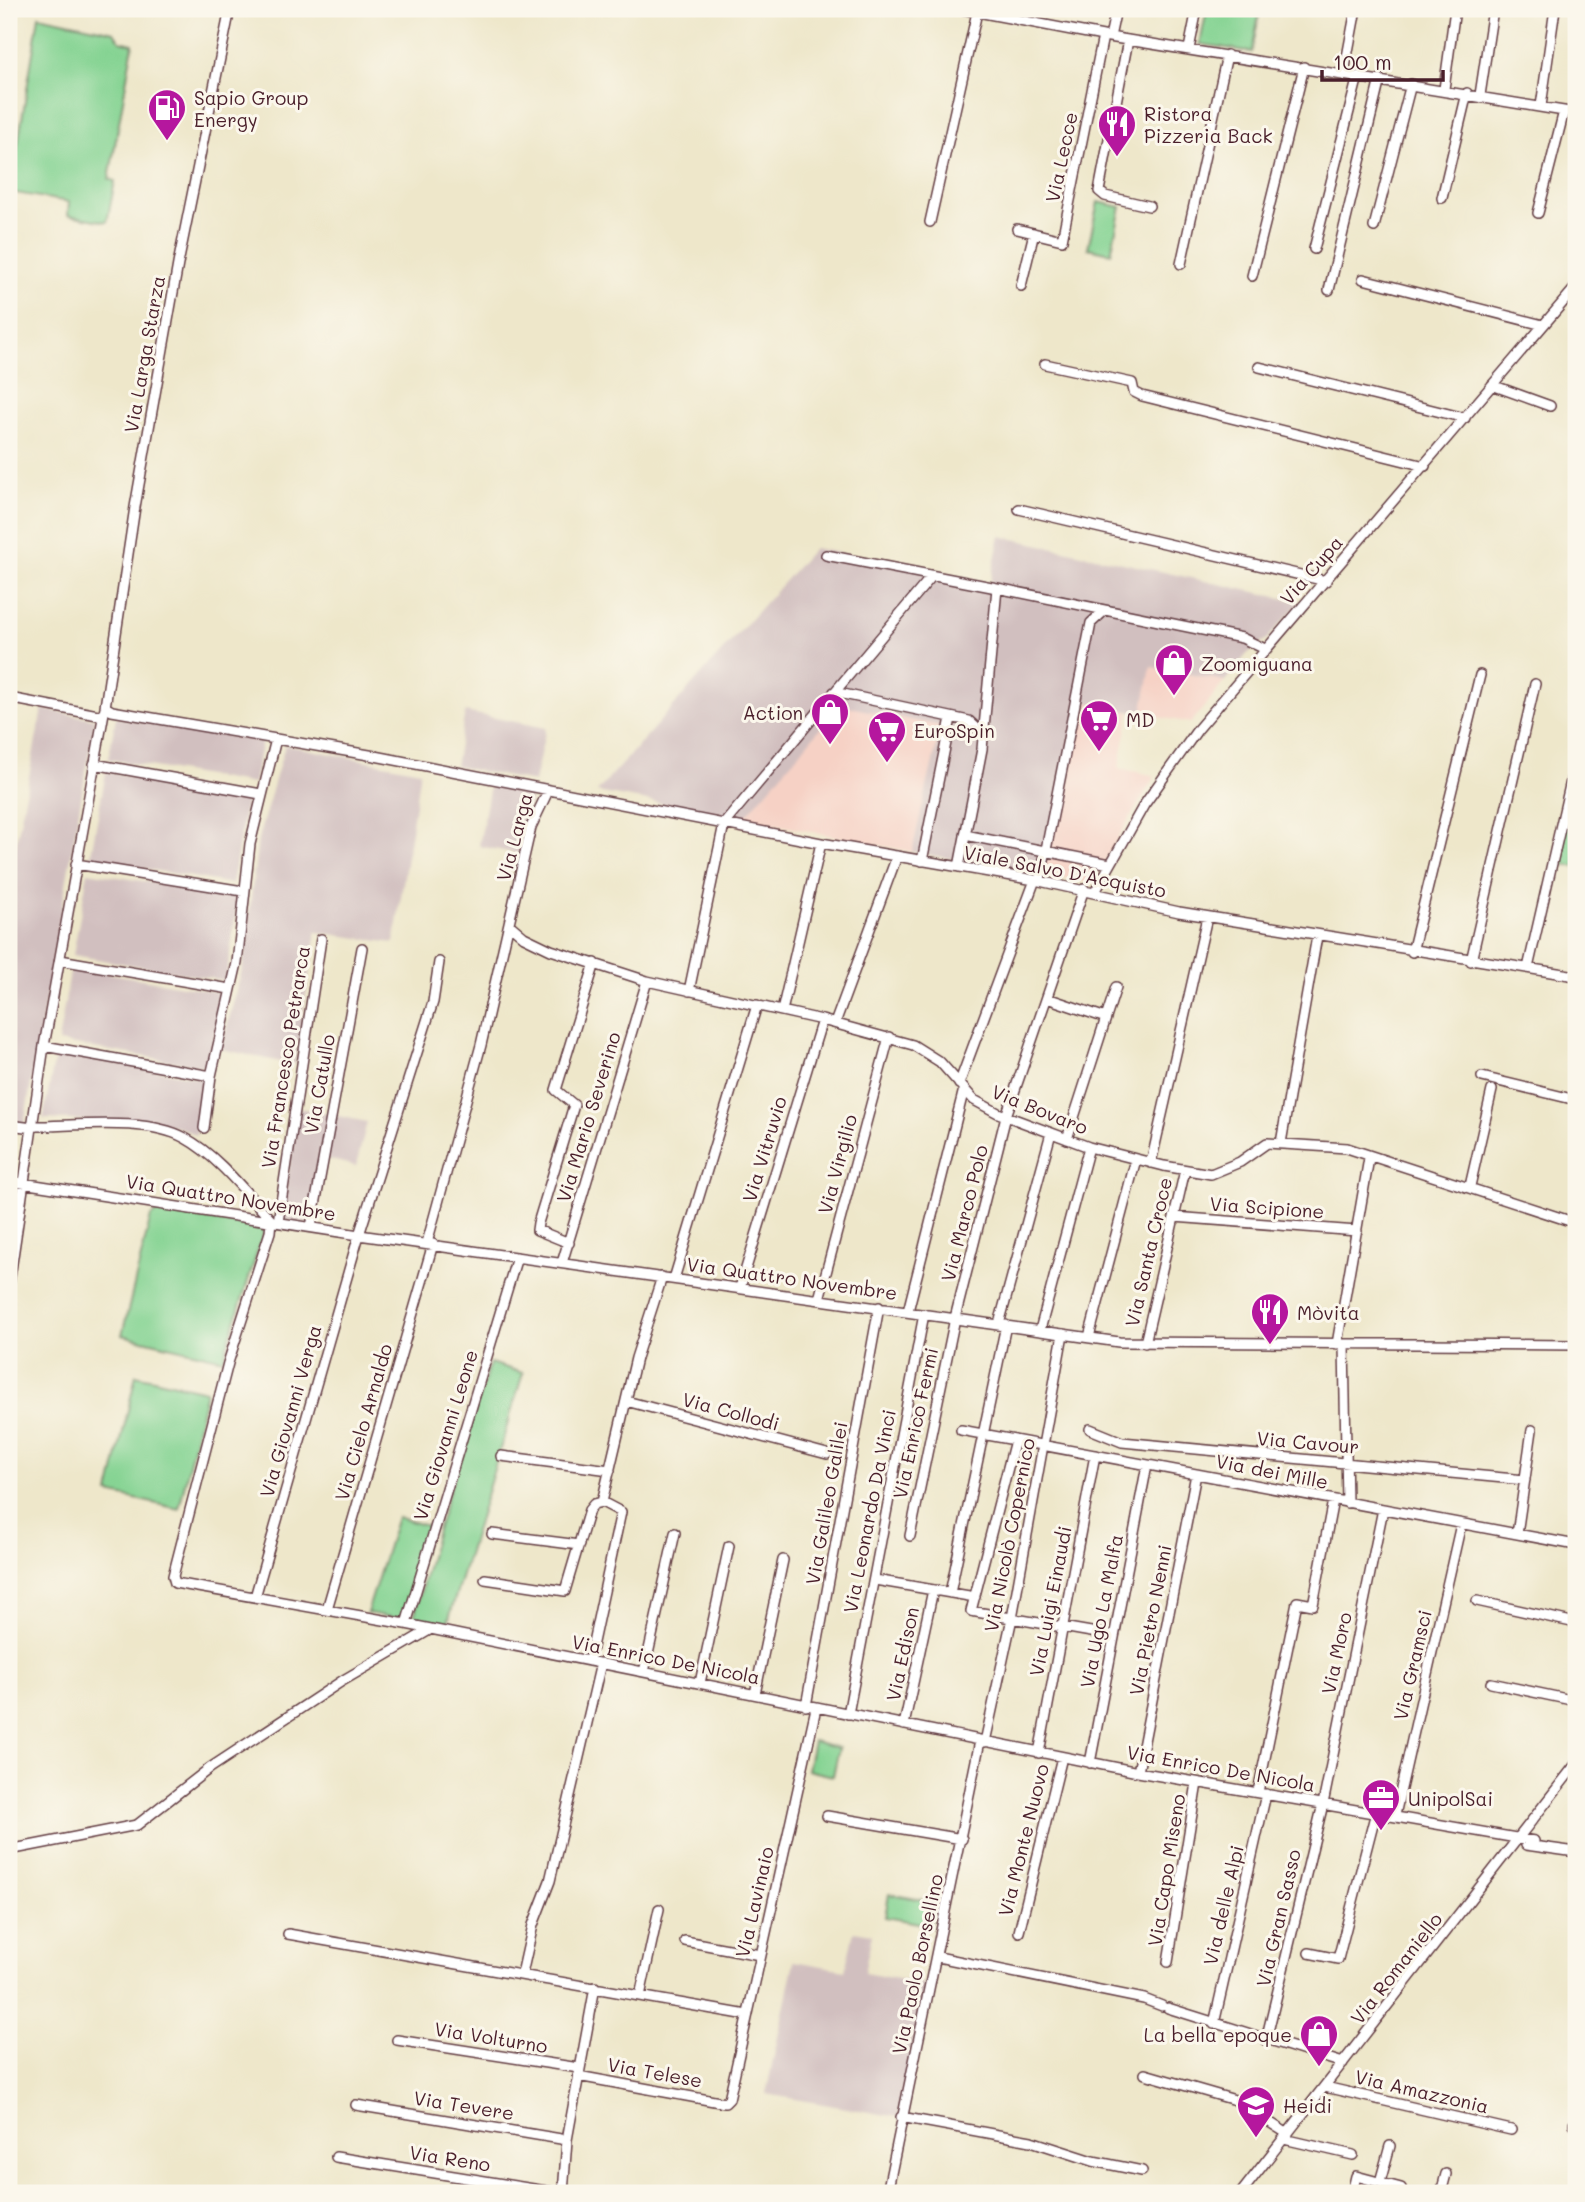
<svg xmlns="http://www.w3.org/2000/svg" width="1585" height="2202" viewBox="0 0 1585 2202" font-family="Mali,sans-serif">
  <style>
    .built { fill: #f6d1c5 }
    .industrial { fill: #d1bfbf }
    .green { fill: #84d392; stroke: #67795e; stroke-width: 2 }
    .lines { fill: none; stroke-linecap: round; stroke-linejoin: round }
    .minor-casing { stroke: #633d43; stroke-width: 12 }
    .minor { stroke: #fff; stroke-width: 9 }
    .labels { text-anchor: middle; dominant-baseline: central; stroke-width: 6; stroke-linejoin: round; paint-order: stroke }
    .poi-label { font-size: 19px; fill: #4a1f2b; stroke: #fbf7ec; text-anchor: start }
    .street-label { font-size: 19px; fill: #4a1f2b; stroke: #fbf7ec }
  </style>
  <rect width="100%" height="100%" fill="#fbf7ec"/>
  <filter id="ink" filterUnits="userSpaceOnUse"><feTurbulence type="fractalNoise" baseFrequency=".0143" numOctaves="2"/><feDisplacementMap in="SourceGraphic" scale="14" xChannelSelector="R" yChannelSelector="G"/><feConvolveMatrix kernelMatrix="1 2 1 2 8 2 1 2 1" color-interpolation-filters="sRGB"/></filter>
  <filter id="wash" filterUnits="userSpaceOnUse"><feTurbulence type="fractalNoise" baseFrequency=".00686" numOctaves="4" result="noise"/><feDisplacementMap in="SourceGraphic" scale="28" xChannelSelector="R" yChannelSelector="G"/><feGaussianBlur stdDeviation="1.57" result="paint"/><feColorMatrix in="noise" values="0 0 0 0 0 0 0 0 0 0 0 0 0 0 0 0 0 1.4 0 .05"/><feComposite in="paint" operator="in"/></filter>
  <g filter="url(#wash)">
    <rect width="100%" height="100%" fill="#eee7ca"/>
    <path class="built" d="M1150,667l75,14 -34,42 -49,-9z
      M1081,701l49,11 -11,56 36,8 -64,107 -47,-9z
      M839,704l102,22 -29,126 -168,-34z"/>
    <path class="industrial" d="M1000,536l300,66 -33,37 -20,15 -22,27 -74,-14 -9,47 -61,-13 -37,173 -132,-22 29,-126 -101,-21 -96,113 -147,-26 217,-244 176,35z
      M42,709l53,10 -71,405 -15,-2v-242z
      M465,712l81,16 -12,54 -79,-16z
      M116,717l146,24 -9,43 -145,-25z
      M285,745l135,26 -26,172 -78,-11 -21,133 -74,-16 22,-83 15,-127z
      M106,772l141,24 -15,88 -142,-25z
      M490,785l41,9 -12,60 -40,-8z
      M88,872l150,25 -12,84 -153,-26z
      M71,967l153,26 -17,74 -149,-25z
      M56,1052l149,27 -9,56 -20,-9 -25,-3 -108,-4z
      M299,1108l68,14 -11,44 -29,-7 -13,66 -33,-6z
      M854,1931l18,3 -8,39 62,11 -28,133 -132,-23 28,-133 51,9z"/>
    <path class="green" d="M1207,9h53l-8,43 -52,-8z
      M39,16l75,16 6,9 13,3 -24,135 6,2 -8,41 -39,-7 1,-13 -59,-10z
      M1098,202l23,5 -10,46 -23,-5z
      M1573,792h3v75l-19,-4z
      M157,1212l102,15 5,4 -41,128 -101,-24 29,-119z
      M490,1363l33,10 -77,255 -33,-7 24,-91z
      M136,1375l70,16 -27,118 -70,-16z
      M397,1517l33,10 -27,92 -36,-6z
      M813,1741l26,7 -6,28 -26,-6z
      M889,1894l45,8 -4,23 -45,-8z"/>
  </g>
  <g filter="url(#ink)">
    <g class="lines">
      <defs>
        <path id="minor" d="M962,9l141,27 473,77
          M1110,37l6,-28
          M1128,40l-29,151 6,5 44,10
          M1189,49l8,-40
          M1344,73l12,-64
          M1444,89l11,-80
          M1480,95l13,-86
          M1541,106l14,-97
          M1442,198l25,-105
          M1538,213l26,-102
          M930,222l47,-210
          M1374,227l37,-143
          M1017,229l45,11 41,-204
          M1314,249l44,-173
          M1181,264l46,-209
          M1252,276l52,-209
          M1363,279l180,46
          M1021,286l13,-53
          M1329,290l51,-211
          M1045,364l87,19 2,9 8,4 283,70
          M1259,367l206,51
          M1492,385l58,21
          M1019,509l307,72
          M826,555l171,33
          M834,692l135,29 14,13
          M9,698l94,18
          M105,707l7,4 263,45 446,87 214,37 144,32 397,64
          M94,764l167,30
          M965,835l145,29
          M922,861l29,-143
          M76,864l167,27
          M959,867l23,-118 15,-161 245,50 23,11
          M1040,880l51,-257 13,-12
          M1095,892l49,-87 54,-76 378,-442
          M510,925l14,12 27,13 96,31 175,39 91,25 27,17 34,38 24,13 91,34 75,19 47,8 29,-12 27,-19 80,5 229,75
          M1412,952l68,-277
          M60,960l170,29
          M1471,961l64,-277
          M1528,968l48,-209
          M689,991l35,-167 208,-248
          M1047,998l59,20
          M782,1011l39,-168
          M835,1023l62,-167
          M44,1046l167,30
          M1482,1077l94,23
          M959,1084l76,-204
          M9,1125l24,3
          M34,1126c42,0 113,-9 151,12 33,18 61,55 86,82l-1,12 -42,131 -55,213 2,7 231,41 732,148 396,69
          M204,1128l7,-52 26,-113 13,-119 26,-105
          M1067,1139l49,-152
          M1281,1143l36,-207
          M1151,1163l56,-246
          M9,1181l350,54 760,107 457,3
          M1470,1186l22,-96
          M1174,1217l183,14
          M278,1222l43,-283
          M311,1227l51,-279
          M427,1243l54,-198 50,-218 17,-36
          M569,1243l-32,-13 1,-7 36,-118 -18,-15 39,-127
          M562,1263l85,-282
          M674,1279l83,-274
          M9,1284l35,-238 61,-339 30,-200 43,-243 52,-255
          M740,1288l82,-268
          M819,1299l70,-262
          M908,1311l56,-222
          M999,1324l52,-191
          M1040,1330l49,-183
          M1089,1337l47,-178
          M1145,1343l40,-173
          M1337,1344l32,-186
          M1344,1344l3,159
          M626,1401l201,53
          M1090,1429l32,13 403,38
          M961,1430l615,115
          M1015,1440l-44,171 143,25
          M501,1456l109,14
          M602,1502l34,-144 26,-81
          M492,1534l87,11
          M1517,1534l15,-104
          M910,1536l45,-218 51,-202 78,-227
          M485,1579l80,12 24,-81 5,-6 8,-2
          M875,1580l100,17
          M950,1593l56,-268
          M255,1597l104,-362 74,-233 6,-40
          M1477,1601l99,22
          M327,1609l106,-365
          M406,1624l111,-367
          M589,1661l32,-149 -19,-10
          M644,1672l31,-139
          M700,1683l29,-137
          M1491,1683l85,18
          M755,1694l28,-134
          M806,1706l73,-399
          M848,1714l76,-400
          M904,1725l29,-135
          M985,1742l27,-124 51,-284
          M1039,1753l56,-298
          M1090,1763l57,-298
          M1138,1772l58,-298
          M1258,1792l39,-190 16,3 20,-105
          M1395,1815l66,-291
          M827,1816l135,23
          M1526,1845l50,7
          M9,1850l128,-25 73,-57 132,-87 89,-52
          M1019,1932l43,-175
          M288,1934l459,81
          M685,1941l75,14
          M1309,1953l29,6 38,-147
          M938,1957l206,42 18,7
          M1168,1962l29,-179
          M522,1974l11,-49 17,-44 51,-218
          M640,1996l19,-87
          M1168,2008l175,55
          M1214,2024l52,-230
          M397,2040l182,28
          M1266,2040l57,-236 60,-295
          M1145,2074l90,26 53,34
          M578,2076l147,27 4,-4 87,-391
          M1325,2087l186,43
          M356,2105l211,35
          M901,2117l130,24 62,20 49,10
          M1574,2124l2,1
          M1284,2139l69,16
          M336,2157l223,36
          M1380,2182l10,-36
          M1558,2191l11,2
          M563,2193l4,-53 28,-153
          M887,2193l93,-452
          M1241,2193l335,-429
          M1352,2193l4,-17 45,12
          M1441,2193l5,-19"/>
      </defs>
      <use href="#minor" class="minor-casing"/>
      <use href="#minor" class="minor"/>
    </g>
  </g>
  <defs>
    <symbol id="fuel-pin" viewBox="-11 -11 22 30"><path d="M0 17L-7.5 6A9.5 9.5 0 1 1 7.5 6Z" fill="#b5179e" stroke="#fbf7ec"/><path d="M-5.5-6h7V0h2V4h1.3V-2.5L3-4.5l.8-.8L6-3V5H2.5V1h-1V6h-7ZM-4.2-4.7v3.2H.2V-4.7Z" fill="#fff"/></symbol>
    <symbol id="restaurant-pin" viewBox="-11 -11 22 30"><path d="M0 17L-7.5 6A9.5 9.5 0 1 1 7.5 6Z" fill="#b5179e" stroke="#fbf7ec"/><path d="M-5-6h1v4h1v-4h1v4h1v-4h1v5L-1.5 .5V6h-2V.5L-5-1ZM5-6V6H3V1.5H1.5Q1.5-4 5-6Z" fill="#fff"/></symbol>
    <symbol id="shop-pin" viewBox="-11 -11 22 30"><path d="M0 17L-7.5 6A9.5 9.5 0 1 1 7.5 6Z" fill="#b5179e" stroke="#fbf7ec"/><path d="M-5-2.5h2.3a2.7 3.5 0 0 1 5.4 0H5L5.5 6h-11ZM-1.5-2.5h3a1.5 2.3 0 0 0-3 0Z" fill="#fff"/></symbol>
    <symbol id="supermarket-pin" viewBox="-11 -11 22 30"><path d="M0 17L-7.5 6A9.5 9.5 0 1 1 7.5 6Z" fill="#b5179e" stroke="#fbf7ec"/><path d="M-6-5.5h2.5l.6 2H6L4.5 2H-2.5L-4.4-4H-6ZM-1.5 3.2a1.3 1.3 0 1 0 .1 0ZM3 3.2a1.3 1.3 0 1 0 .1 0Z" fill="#fff"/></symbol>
    <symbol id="office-pin" viewBox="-11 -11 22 30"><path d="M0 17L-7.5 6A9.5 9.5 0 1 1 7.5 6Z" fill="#b5179e" stroke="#fbf7ec"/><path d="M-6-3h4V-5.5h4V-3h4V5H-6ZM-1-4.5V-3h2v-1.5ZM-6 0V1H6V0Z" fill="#fff"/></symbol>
    <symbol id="school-pin" viewBox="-11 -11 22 30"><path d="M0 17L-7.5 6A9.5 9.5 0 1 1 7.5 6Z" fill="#b5179e" stroke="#fbf7ec"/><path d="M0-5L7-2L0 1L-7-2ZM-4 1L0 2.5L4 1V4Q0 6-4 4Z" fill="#fff"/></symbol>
  </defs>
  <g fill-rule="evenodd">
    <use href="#fuel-pin" x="145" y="86" width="44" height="60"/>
    <use href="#restaurant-pin" x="1095" y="102" width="44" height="60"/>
    <use href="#shop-pin" x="1152" y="641" width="44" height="60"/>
    <use href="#shop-pin" x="808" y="690" width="44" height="60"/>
    <use href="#supermarket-pin" x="1077" y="697" width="44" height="60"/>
    <use href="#supermarket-pin" x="865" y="708" width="44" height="60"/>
    <use href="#restaurant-pin" x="1248" y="1290" width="44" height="60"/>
    <use href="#office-pin" x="1359" y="1776" width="44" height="60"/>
    <use href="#shop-pin" x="1297" y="2012" width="44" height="60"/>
    <use href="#school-pin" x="1234" y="2083" width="44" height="60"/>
  </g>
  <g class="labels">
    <g class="poi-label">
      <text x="194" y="97">Sapio Group<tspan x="194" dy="22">Energy</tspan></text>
      <text x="1144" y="113">Ristora<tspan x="1144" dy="22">Pizzeria Back</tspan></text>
      <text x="1201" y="663">Zoomiguana</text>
      <text x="803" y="712" text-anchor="end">Action</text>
      <text x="1126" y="719">MD</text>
      <text x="914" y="730">EuroSpin</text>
      <text x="1297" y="1312">Mòvita</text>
      <text x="1408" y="1798">UnipolSai</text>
      <text x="1292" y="2034" text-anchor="end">La bella epoque</text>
      <text x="1283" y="2105">Heidi</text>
    </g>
    <g class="street-label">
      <text transform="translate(1061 157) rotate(-78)">Via Lecce</text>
      <text transform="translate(144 354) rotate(-80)">Via Larga Starza</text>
      <text transform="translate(1311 570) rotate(-49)">Via Cupa</text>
      <text transform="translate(514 837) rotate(-75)">Via Larga</text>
      <text transform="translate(1065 871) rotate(11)">Viale Salvo D'Acquisto</text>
      <text transform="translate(285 1057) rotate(-81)">Via Francesco Petrarca</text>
      <text transform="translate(319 1084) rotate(-80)">Via Catullo</text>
      <text transform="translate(1040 1109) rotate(22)">Via Bovaro</text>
      <text transform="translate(588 1117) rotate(-73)">Via Mario Severino</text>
      <text transform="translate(764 1149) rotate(-73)">Via Vitruvio</text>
      <text transform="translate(837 1164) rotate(-75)">Via Virgilio</text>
      <text transform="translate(231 1197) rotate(9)">Via Quattro Novembre</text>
      <text transform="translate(1267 1207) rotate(4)">Via Scipione</text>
      <text transform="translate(964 1213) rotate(-76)">Via Marco Polo</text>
      <text transform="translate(1148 1252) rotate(-77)">Via Santa Croce</text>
      <text transform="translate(792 1278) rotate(8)">Via Quattro Novembre</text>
      <text transform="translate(290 1411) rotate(-74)">Via Giovanni Verga</text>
      <text transform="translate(731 1411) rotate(15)">Via Collodi</text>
      <text transform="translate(363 1422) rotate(-74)">Via Cielo Arnaldo</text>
      <text transform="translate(915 1423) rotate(-78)">Via Enrico Fermi</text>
      <text transform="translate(445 1435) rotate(-73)">Via Giovanni Leone</text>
      <text transform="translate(1308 1442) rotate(5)">Via Cavour</text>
      <text transform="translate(1272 1471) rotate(11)">Via dei Mille</text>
      <text transform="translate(826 1503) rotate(-80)">Via Galileo Galilei</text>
      <text transform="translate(869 1511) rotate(-79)">Via Leonardo Da Vinci</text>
      <text transform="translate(1009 1535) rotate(-79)">Via Nicolò Copernico</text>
      <text transform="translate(1050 1601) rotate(-79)">Via Luigi Einaudi</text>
      <text transform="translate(1101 1611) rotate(-79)">Via Ugo La Malfa</text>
      <text transform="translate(1150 1620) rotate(-79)">Via Pietro Nenni</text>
      <text transform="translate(1336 1653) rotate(-78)">Via Moro</text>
      <text transform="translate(902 1654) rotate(-78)">Via Edison</text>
      <text transform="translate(666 1659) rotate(11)">Via Enrico De Nicola</text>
      <text transform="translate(1412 1665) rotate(-77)">Via Gramsci</text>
      <text transform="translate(1221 1768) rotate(10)">Via Enrico De Nicola</text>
      <text transform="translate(1023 1840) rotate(-76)">Via Monte Nuovo</text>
      <text transform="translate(1166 1870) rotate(-81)">Via Capo Miseno</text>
      <text transform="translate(754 1902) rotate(-77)">Via Lavinaio</text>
      <text transform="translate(1223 1905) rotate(-77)">Via delle Alpi</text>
      <text transform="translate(1278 1918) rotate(-77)">Via Gran Sasso</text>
      <text transform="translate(917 1964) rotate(-78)">Via Paolo Borsellino</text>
      <text transform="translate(1396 1968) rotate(-52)">Via Romaniello</text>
      <text transform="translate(491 2037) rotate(9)">Via Volturno</text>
      <text transform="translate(655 2072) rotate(10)">Via Telese</text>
      <text transform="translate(1422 2091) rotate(13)">Via Amazzonia</text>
      <text transform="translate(464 2105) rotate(9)">Via Tevere</text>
      <text transform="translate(450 2158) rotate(9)">Via Reno</text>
    </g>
  </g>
  <rect width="1585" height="2202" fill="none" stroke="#fbf7ec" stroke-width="35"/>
  <path d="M1322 70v10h121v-10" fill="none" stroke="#4a1f2b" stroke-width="3.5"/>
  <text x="1333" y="70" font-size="21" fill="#4a1f2b" stroke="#fbf7ec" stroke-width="5" paint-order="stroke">100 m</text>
</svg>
